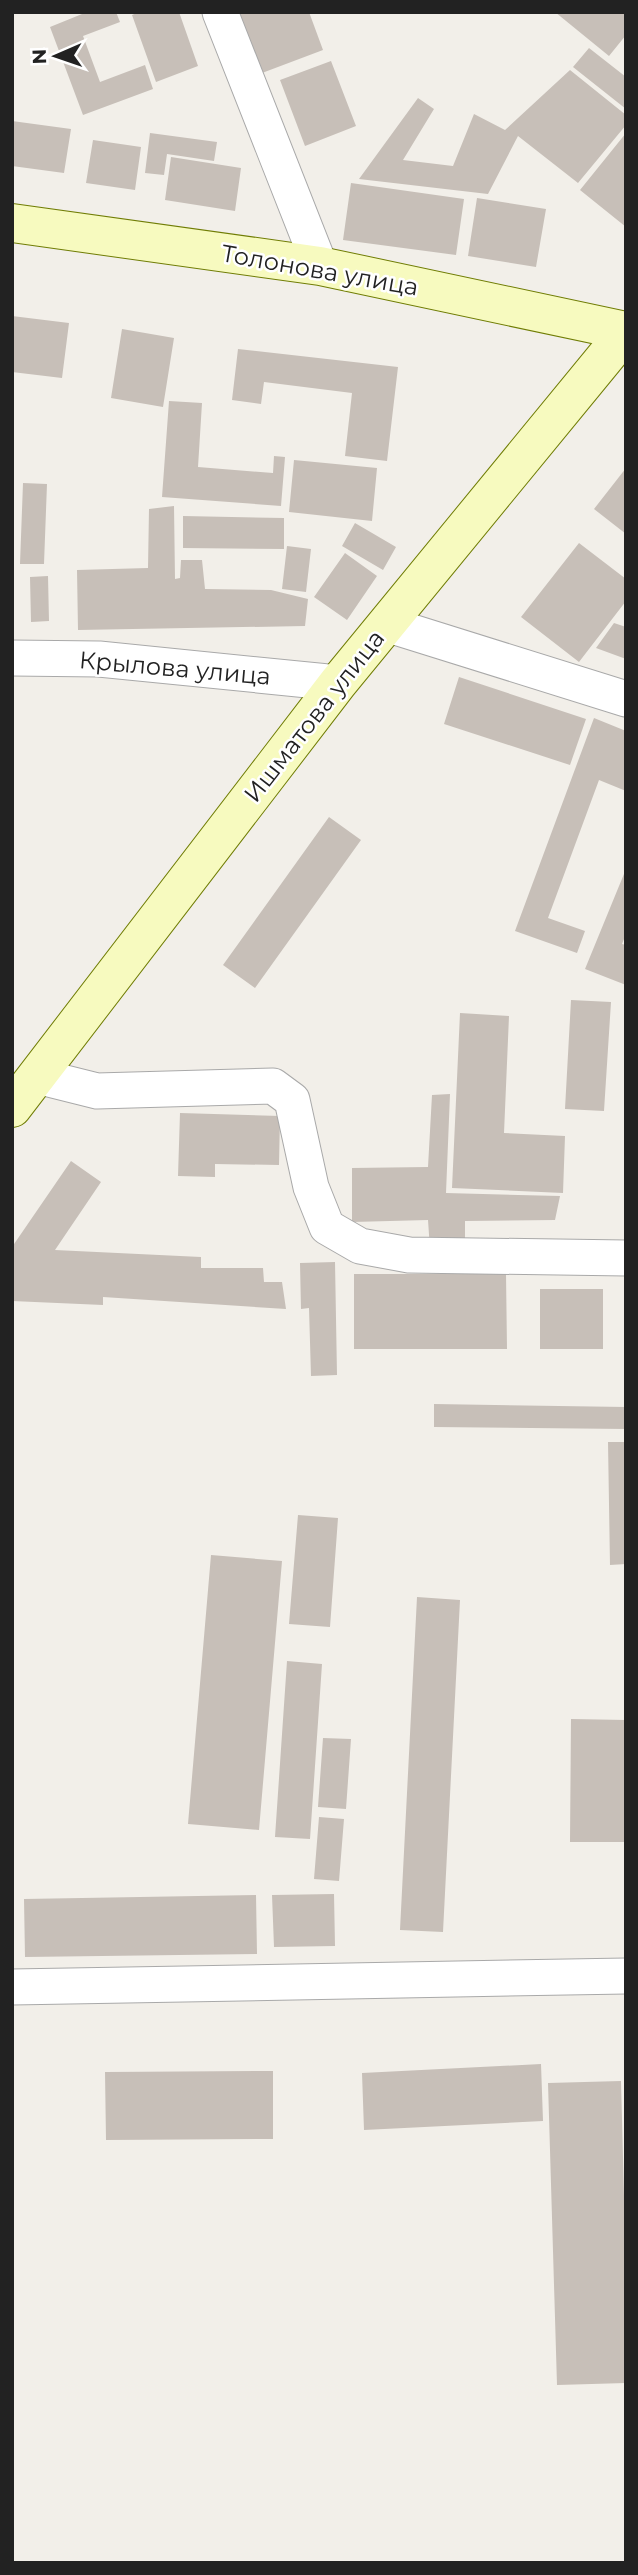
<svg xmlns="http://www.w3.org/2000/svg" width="638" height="2575" viewBox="0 0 638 2575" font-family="Montserrat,sans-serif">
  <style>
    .building { fill: #c7bfb8 }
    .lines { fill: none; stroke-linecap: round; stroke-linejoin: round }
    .street-casing { stroke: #a9a9a9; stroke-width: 37 }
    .secondary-casing { stroke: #707d05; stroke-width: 40 }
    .street { stroke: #fff; stroke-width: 35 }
    .secondary { stroke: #f7fabf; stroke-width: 38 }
    .labels { text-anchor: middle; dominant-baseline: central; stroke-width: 5; stroke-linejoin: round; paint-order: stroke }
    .street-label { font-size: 24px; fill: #222; stroke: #fff }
  </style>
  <rect width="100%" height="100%" fill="#f2efe9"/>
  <path class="building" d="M87,12h29l4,10 -37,14 17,46 45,-17 8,24 -70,26 -33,-88z
    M139,12h40l19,54 -42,16 -24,-67z
    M239,12h70l14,38 -61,23z
    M555,12h71v23l-17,21z
    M589,48l37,29v32l-53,-42z
    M331,61l25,65 -51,20 -25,-66z
    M570,70l56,45v10l-48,58 -60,-47 -30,58 -129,-15 59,-81 16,11 -31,51 50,6 21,-52 31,16z
    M12,121l59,8 -7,44 -52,-7z
    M150,133l67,9 -3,19 -47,-7 -3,21 -19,-2z
    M626,133v94l-46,-37z
    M93,140l48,7 -6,43 -49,-7z
    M171,157l70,11 -6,43 -70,-11z
    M351,183l113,16 -8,56 -113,-15z
    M477,198l69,11 -10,58 -68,-11z
    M12,316l57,7 -7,55 -50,-6z
    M122,329l52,9 -11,69 -52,-9z
    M238,349l160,18 -11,94 -42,-5 7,-63 -88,-11 -3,22 -29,-4z
    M169,401l33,2 -4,64 75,6 1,-17 11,1 -4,49 -119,-9z
    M294,460l83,8 -5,53 -83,-9z
    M626,468v66l-32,-25z
    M23,483l24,1 -3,80h-24z
    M174,506l1,73 5,-1 1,-18h21l3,29 66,1 37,9 -3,27 -227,4 -1,-60 71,-2 1,-59z
    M183,516l101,2v31l-101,-1z
    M355,523l41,24 -13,23 -41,-24z
    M579,543l47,36v22l-47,61 -58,-45z
    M287,546l24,3 -5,43 -24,-3z
    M345,553l32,23 -30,44 -33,-23z
    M48,576l1,45 -18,1 -1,-45z
    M614,623l12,4v32l-30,-11z
    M459,677l127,42 -16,46 -126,-41z
    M594,718l32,13v60l-27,-11 -51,138 37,13 -8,22 -62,-22z
    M329,817l32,23 -106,148 -32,-23z
    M626,869v65l-4,10 4,1v40l-41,-16z
    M571,1000l40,2 -7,109 -39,-2z
    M460,1013l49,3 -5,117 61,3 -2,57 -111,-5z
    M450,1094l-4,99 114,3 -5,24 -90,1v26l-35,2 -2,-29 -76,2v-54l76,-1 4,-72z
    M180,1113l100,3 -1,49 -64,-1v13l-37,-1z
    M71,1161l30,21 -46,68 146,7v11h62l1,14h18l4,27 -183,-12v8l-91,-4v-54z
    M335,1262l2,113 -26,1 -2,-68 -8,1 -1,-46z
    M354,1274h152l1,75h-153z
    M540,1289h63v60h-63z
    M434,1404l192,3v22l-192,-2z
    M608,1442h18v122l-16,1z
    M298,1515l40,3 -8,109 -41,-3z
    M211,1555l71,6 -23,269 -71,-6z
    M417,1597l43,3 -17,332 -43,-2z
    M287,1661l35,3 -12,175 -35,-2z
    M571,1719l55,1v122h-56z
    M323,1738l28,1 -5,70 -28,-2z
    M319,1817l25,2 -5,62 -25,-2z
    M334,1894l1,52 -61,1 -2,-52z
    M256,1895l1,59 -232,3 -1,-58z
    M541,2064l2,57 -179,9 -2,-57z
    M273,2071v68l-167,1 -1,-68z
    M621,2081l5,191v111l-69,2 -9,-302z"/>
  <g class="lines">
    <defs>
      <path id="street" d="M220,12l100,254
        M386,624l240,75
        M12,658l87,1 239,24
        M37,1076l60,15 176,-5 19,14 19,87 16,40 33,19 49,9 217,3
        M12,1987l614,-11"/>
      <path id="secondary" d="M12,223l308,43 306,65
        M12,1108l326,-425 288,-351"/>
    </defs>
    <use href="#street" class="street-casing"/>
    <use href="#secondary" class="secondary-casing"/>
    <use href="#street" class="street"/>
    <use href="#secondary" class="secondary"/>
  </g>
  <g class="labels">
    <g class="street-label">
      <text transform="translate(320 270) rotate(10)">Толонова улица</text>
      <text transform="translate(175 668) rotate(5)">Крылова улица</text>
      <text transform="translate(314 716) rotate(-52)">Ишматова улица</text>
    </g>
  </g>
  <rect width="638" height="2575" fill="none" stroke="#222222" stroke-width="28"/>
  <g transform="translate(56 56) rotate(268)" stroke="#ffffff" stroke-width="5" paint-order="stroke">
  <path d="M0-5L12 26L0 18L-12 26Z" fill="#222222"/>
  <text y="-10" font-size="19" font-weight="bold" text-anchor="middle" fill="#222222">N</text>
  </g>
</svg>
